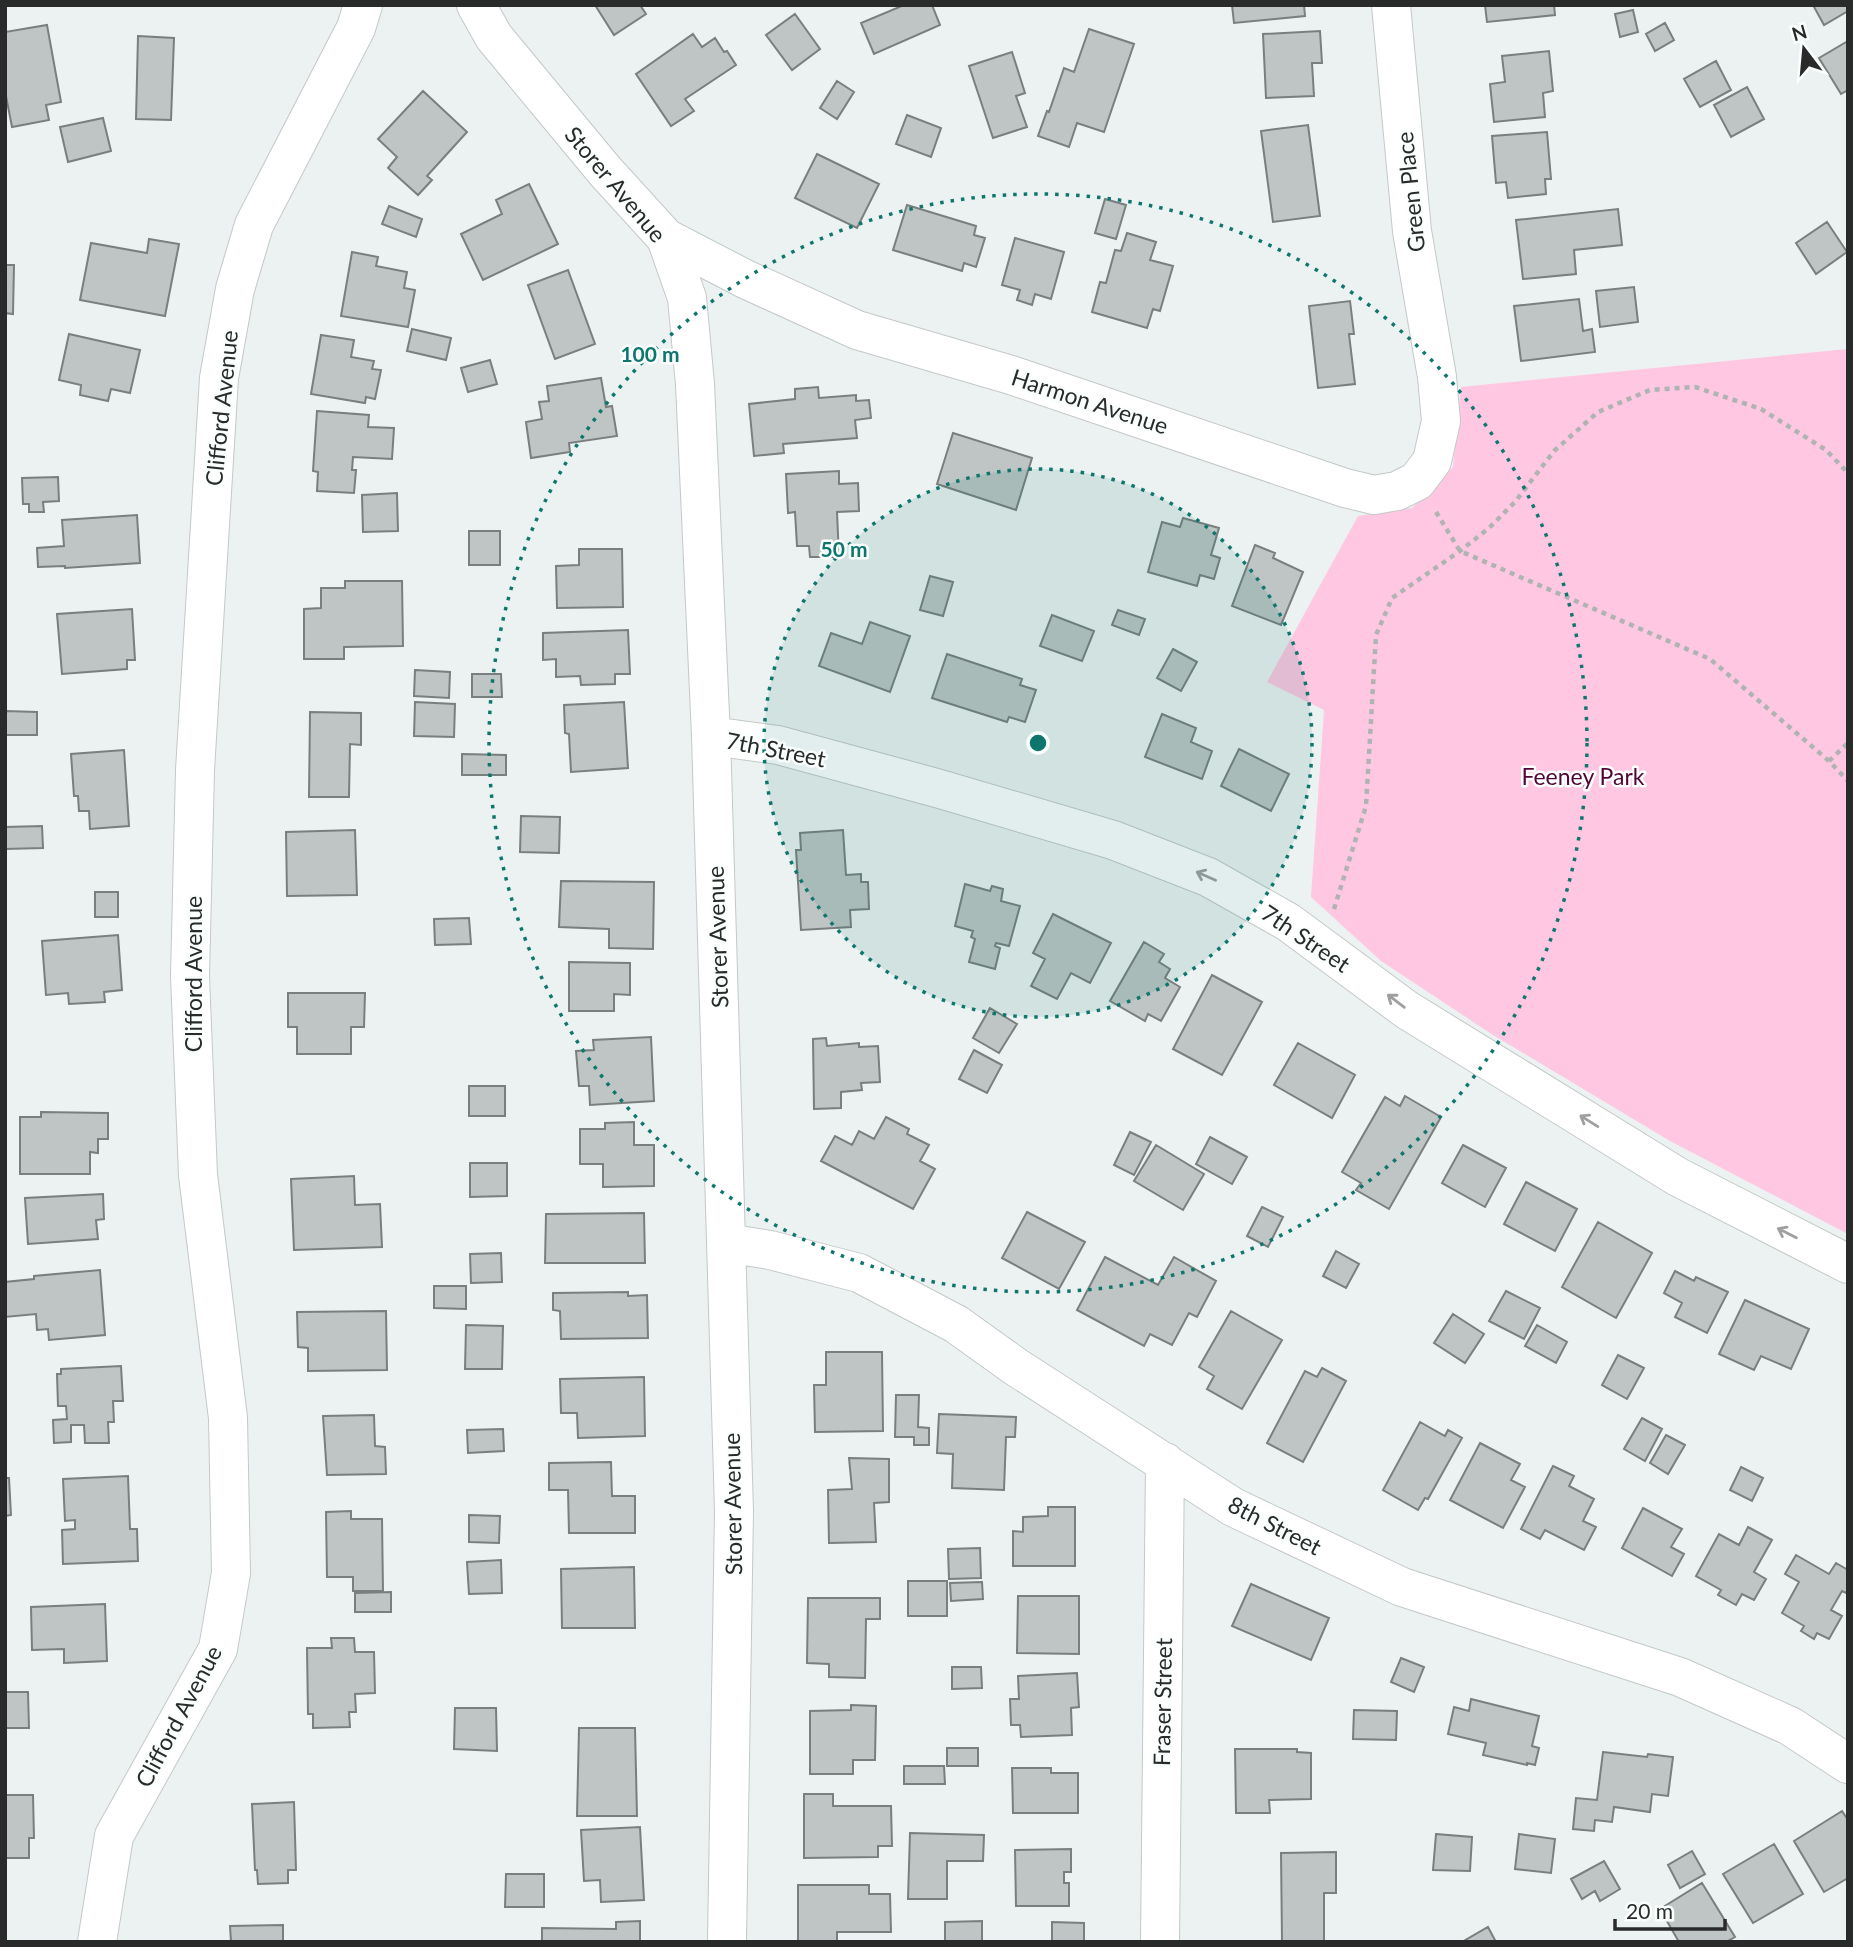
<svg xmlns="http://www.w3.org/2000/svg" width="1853" height="1947" viewBox="0 0 1853 1947" font-family="Lato,sans-serif">
  <style>
    .green { fill: #ffc7e2 }
    .building { fill: #bfc5c4; stroke: #797f7e; stroke-width: 2 }
    .lines { fill: none; stroke-linecap: round; stroke-linejoin: round }
    .minor-casing { stroke: #c3c9c8; stroke-width: 40 }
    .path { stroke: #afb4b3; stroke-width: 4.5; stroke-dasharray: 5 5; stroke-linecap: butt }
    .minor { stroke: #fff; stroke-width: 38 }
    .oneway { stroke: #9ea09f }
    .ring { fill: none; stroke: #0f766e; stroke-width: 3.5; stroke-dasharray: 3.5 7 }
    .labels { text-anchor: middle; dominant-baseline: central; stroke-width: 5; stroke-linejoin: round; paint-order: stroke }
    .street-label { font-size: 23px; fill: #282b2a; stroke: #fafffe }
    .park-label { font-size: 23px; fill: #500536; stroke: #fafffe }
    .centre { fill: #0f766e; stroke: #fafffe; stroke-width: 3.5 }
    .ring-label { font-size: 21px; text-anchor: middle; font-weight: bold; fill: #0f766e; stroke: #fafffe; stroke-width: 5; stroke-linejoin: round; paint-order: stroke }
  </style>
  <rect width="100%" height="100%" fill="#ecf2f1"/>
  <path class="green" d="M1848,349v885l-178,-93 -177,-106 -112,-74 -70,-64 13,-187 -57,-28 91,-166 54,-8 41,-41 8,-80z"/>
  <path class="building" d="M595,5h45l6,9 -32,21z
    M904,5h28l8,20 -66,29 -13,-31z
    M1232,5h72l1,11 -71,7z
    M1485,5h69l1,10 -68,7z
    M1813,5h35v6l-24,14z
    M1633,10l5,22 -18,5 -5,-23z
    M795,14l25,35 -28,21 -26,-35z
    M1665,23l9,17 -19,11 -9,-17z
    M47,25l14,77 -15,3 3,15 -37,7 -7,-36v-59z
    M1089,29l45,15 -30,88 -27,-9 -8,24 -31,-11 9,-25 2,1 15,-44 10,4z
    M1320,31l2,32h-10l2,33 -48,2 -3,-64z
    M693,34l9,13 13,-9 9,14 3,-1 9,14 -51,34 9,12 -23,15 -35,-52z
    M138,36l36,2 -3,82 -35,-1z
    M1848,41v49l-7,4 -22,-36z
    M1549,51l4,40 -10,2 2,24 -51,5 -4,-38 15,-2 -3,-26z
    M1012,52l13,41 -9,3 11,31 -34,11 -24,-72z
    M1716,61l15,29 -31,17 -16,-28z
    M837,81l17,11 -17,27 -17,-11z
    M1747,87l17,32 -33,18 -17,-32z
    M423,91l44,41 -40,44 5,4 -14,15 -30,-27 9,-11 -19,-18z
    M907,115l34,13 -10,29 -35,-13z
    M103,118l8,33 -43,11 -8,-35z
    M1308,125l12,91 -47,6 -12,-91z
    M1547,132l4,47h-6l1,15 -38,4 -2,-16 -10,1 -4,-47z
    M817,154l62,30 -22,44 -62,-30z
    M529,184l29,60 -75,36 -22,-46 41,-20 -6,-14z
    M1105,199l21,6 -10,34 -21,-6z
    M907,205l69,21 -2,9 11,3 -9,29 -12,-4 -2,8 -69,-21z
    M389,206l33,13 -6,18 -34,-13z
    M1618,209l4,36 -48,5 2,24 -53,5 -7,-59z
    M1827,222l20,30 -31,22 -20,-31z
    M1127,233l29,9 -6,18 23,6 -13,45 -7,-2 -6,19 -55,-16 8,-30 6,1 9,-33 6,1z
    M1015,238l49,14 -13,47 -16,-5 -3,11 -15,-5 3,-10 -18,-5z
    M149,239l30,5 -14,72 -85,-16 11,-57 56,10z
    M352,252l26,5 -2,9 31,6 -3,16 11,2 -7,37 -67,-11z
    M5,265h9l-1,49 -8,-1z
    M568,270l27,74 -40,15 -27,-74z
    M1634,287l4,35 -38,5 -4,-36z
    M1579,299l4,32 9,-2 3,23 -74,9 -7,-55z
    M1350,301l4,33h-5l6,50 -37,4 -9,-82z
    M412,329l39,9 -5,22 -39,-9z
    M69,334l71,16 -10,43 -19,-4 -3,12 -28,-6 1,-10 -22,-5z
    M321,335l33,5 -3,17 23,4 -2,8 9,1 -6,29 -9,-2 -1,6 -54,-9z
    M490,360l7,24 -29,8 -7,-24z
    M601,378l5,29 6,-1 5,30 -48,7 1,9 -39,6 -5,-36 16,-3 -3,-17 10,-1 -2,-15z
    M818,387l1,11 37,-3v6l13,-1 2,18 -16,2 2,18 -74,6 1,9 -30,3 -5,-52 46,-5v-10z
    M317,411l52,4 -1,12 26,1 -2,31 -39,-2 -1,13h4l-2,23 -37,-2 1,-19 -5,-1z
    M953,433l79,25 -16,52 -79,-26z
    M839,471v13l19,-1 1,28 -22,1 2,45h-29l-1,-11h-12l-2,-34 -7,1 -2,-39z
    M58,477l1,24 -16,1 1,10h-15v-8h-6l-1,-26z
    M397,493l1,38 -35,1 -1,-37z
    M137,515l3,48 -75,5v-2l-27,1 -1,-19 27,-2 -2,-26z
    M1183,518l36,10 -8,27 9,3 -6,21 -14,-4 -3,11 -49,-14 14,-50 18,5z
    M469,531h31v34h-31z
    M1255,545l20,8 -2,5 30,14 -22,53 -49,-19z
    M579,549h43l1,58 -66,1 -1,-42 23,-1z
    M930,576l23,6 -10,34 -23,-6z
    M345,581h57l1,65 -59,1v12h-40v-50l17,-1v-20h24z
    M132,609l3,51h-8v9l-65,5 -5,-60z
    M1118,610l27,9 -6,16 -27,-10z
    M1052,615l42,16 -12,30 -42,-15z
    M870,622l40,14 -20,56 -71,-26 12,-33 31,11z
    M628,630l2,44h-15v10l-34,1 -1,-9 -24,1v-18l-13,1v-27z
    M1173,649l24,13 -16,29 -24,-13z
    M947,654l75,25 -2,6 16,5 -11,32 -16,-5 -2,5 -75,-24z
    M415,670l35,2 -1,26 -35,-2z
    M472,674h29l1,23h-30z
    M415,702l40,2 -1,33 -40,-1z
    M624,702l4,66 -57,4 -2,-38 -4,-1 -1,-28z
    M5,711l32,1v23h-32z
    M310,712l51,1v32l-11,-1 -1,53h-40z
    M1162,714l34,14 -5,14 21,9 -10,28 -57,-22z
    M1239,749l50,25 -18,37 -50,-25z
    M124,750l5,76 -39,3 -1,-18h-10l-1,-15h-4l-3,-42z
    M462,754l44,1v20h-44z
    M521,816l39,1 -1,36 -39,-1z
    M42,826l1,22 -38,1v-22z
    M355,830l2,65 -70,1 -1,-64z
    M843,830l3,45 15,-1v8h7l1,27 -19,1 1,17 -50,3 -5,-80h5l-1,-17z
    M561,881l93,1 -1,67 -44,-1v-19l-50,-2z
    M965,884l25,7 2,-5 11,3 -2,12 19,5 -11,40 -13,-3 -1,3 5,2 -5,21 -26,-7 6,-23 -4,-2 2,-6 -18,-5z
    M95,892h23v25h-23z
    M1053,914l58,29 -21,40 -19,-10 -14,26 -26,-13 14,-27 -12,-6z
    M469,918l2,26 -36,1 -1,-26z
    M118,935l4,55 -18,2 1,10 -36,2 -1,-11 -22,2 -4,-54z
    M1144,942l20,12 -5,8 11,7 -5,9 15,9 -19,34 -13,-7 -3,7 -35,-20z
    M569,962l61,1v32l-16,-1v17h-45z
    M1212,975l50,27 -40,73 -49,-26z
    M288,993h77l-1,34h-13v27h-54v-27h-9z
    M990,1008l27,16 -18,29 -26,-15z
    M651,1037l3,64 -64,4 -1,-19h-10l-3,-35 18,-1 -1,-10z
    M826,1038l1,8 32,-3v4l19,-1 2,36 -19,1 1,7 -21,2v16l-27,1 -1,-70z
    M1298,1043l57,32 -23,43 -58,-33z
    M974,1050l28,15 -15,28 -28,-14z
    M469,1086h36v30h-36z
    M1405,1096l36,21 -52,92 -33,-19 5,-7 -19,-11 43,-75 15,9z
    M41,1112l67,1v26h-10v14l-8,-1v22h-70v-57h21z
    M886,1117l23,12 -2,5 22,11 -9,16 15,8 -22,40 -92,-48 14,-25 17,9 7,-14 15,8z
    M634,1122v23h20v41l-51,1v-23h-23v-35h25v-6z
    M1130,1132l21,10 -17,33 -20,-10z
    M1210,1137l37,20 -15,27 -36,-20z
    M1156,1145l48,29 -21,36 -49,-29z
    M1463,1145l43,23 -21,39 -43,-24z
    M470,1163h37v33l-37,1z
    M354,1176l1,29 25,-1 2,43 -88,3 -3,-71z
    M1526,1182l51,27 -22,42 -51,-27z
    M103,1194l1,25 -8,1 2,19 -70,5 -3,-46z
    M1262,1207l21,10 -15,30 -21,-11z
    M1027,1212l58,30 -26,47 -57,-31z
    M644,1213l1,50h-100l1,-49z
    M1598,1222l54,31 -36,65 -54,-31z
    M1336,1251l23,13 -13,24 -23,-12z
    M501,1253l1,29 -31,1 -1,-29z
    M1105,1257l53,28 16,-28 42,24 -19,36 -8,-4 -17,32 -22,-11 -6,12 -67,-36z
    M100,1270l5,65 -56,5 -1,-11 -11,1 -1,-16 -31,3v-35l29,-3v-3z
    M1675,1271l19,10 2,-4 32,15 -21,41 -32,-16 7,-14 -18,-10z
    M434,1286h32v23l-32,-1z
    M1506,1291l34,17 -16,31 -35,-18z
    M628,1292v4l19,-1 1,43 -87,1 -1,-28 -7,-1v-17z
    M1745,1300l64,29 -18,40 -30,-13 -7,14 -35,-16z
    M386,1311l1,59 -79,1v-23l-10,-1 -1,-35z
    M1231,1311l51,29 -40,69 -35,-20 7,-13 -15,-9z
    M1453,1314l31,20 -19,29 -31,-20z
    M466,1325l37,1 -1,43h-37z
    M1537,1325l30,17 -11,21 -31,-17z
    M826,1352h56l1,79 -68,1 -1,-47h12z
    M1618,1355l26,13 -17,31 -25,-14z
    M121,1366l2,35h-10l1,21h-6l1,21h-24l-1,-18h-13v17l-17,1 -1,-23 14,-1 -1,-13h-8l-1,-32h4v-5z
    M1322,1368l24,13 -43,81 -36,-19 38,-72 12,6z
    M644,1377l1,59 -67,2 -1,-25h-16l-1,-34z
    M896,1395h23l-1,32 11,1v17h-15v-8h-19z
    M939,1414l77,3 -1,20h-9l-2,53 -52,-2 1,-34 -16,-1z
    M374,1415l1,31 10,1 1,27 -59,1 -4,-59z
    M1642,1418l20,11 -17,32 -21,-12z
    M1420,1422l25,14 3,-6 14,8 -34,61 -3,-1 -7,12 -35,-20z
    M503,1429l1,22 -36,2 -1,-23z
    M1666,1435l19,10 -17,29 -18,-11z
    M1480,1443l40,21 -9,16 14,7 -22,41 -53,-28z
    M849,1458l40,1v43l-15,1 2,39 -47,1 -1,-53 24,-1z
    M611,1462l1,34h23v37h-66l-1,-43h-19v-27z
    M1553,1466l21,10 -5,10 25,13 -11,22 13,6 -12,23 -39,-20 -5,9 -19,-10z
    M1741,1467l22,11 -11,23 -22,-11z
    M128,1476l2,53h7l1,32 -75,3 -1,-34 13,-1v-9l-10,1 -2,-42z
    M5,1478h4l2,37 -6,1z
    M1048,1507h27v59h-62v-35l10,1v-15l25,-1z
    M1643,1508l39,21 -11,18 13,7 -12,22 -50,-28z
    M351,1511v8h31l1,72h-30v-14h-26l-1,-65z
    M469,1515l31,1 -1,27 -30,-1z
    M1748,1527l24,13 -18,32 12,7 -12,21 -12,-6 -6,11 -18,-10 3,-5 -25,-14 23,-42 20,11z
    M980,1548l1,30 -32,1 -1,-30z
    M1796,1555l33,19 7,-11 12,7v20l-2,3 -4,-2 -11,19 11,6 -13,23 -12,-6 -3,6 -13,-8 3,-5 -22,-13 17,-31 -14,-8z
    M501,1560l1,33 -33,1 -2,-32z
    M634,1567l1,61h-73l-1,-59z
    M908,1581h39v35h-39z
    M982,1582l1,17 -32,2 -1,-18z
    M1251,1584l78,34 -18,42 -79,-34z
    M391,1592v20h-36v-19z
    M1018,1596h61v58l-62,-1z
    M808,1598h72v21h-14l-1,59 -36,-1v-13l-22,-1z
    M105,1604l2,57 -43,2v-14l-32,1 -1,-43z
    M331,1638h23l1,14h19l1,41 -20,1 1,18h-7l1,15 -37,1v-14h-5l-1,-66h25z
    M1401,1658l23,9 -10,25 -23,-10z
    M952,1667h29l1,21 -30,1z
    M1077,1673l2,34 -8,1 1,27 -51,2 -1,-12h-9l-1,-26h9l-1,-23z
    M5,1692h23l1,36h-24z
    M1471,1699l68,17 -7,30 7,2 -4,17 -8,-2v2l-44,-10 3,-12 -38,-9 6,-27 15,4z
    M851,1705l25,1 -1,54h-22v14h-43v-63l41,-1z
    M455,1708h41l1,43 -43,-2z
    M1354,1710l43,1 -1,29 -43,-1z
    M579,1728h56l2,88h-60z
    M947,1748h31v18h-31z
    M1235,1749h62v3l14,1v46l-42,1 1,13h-34z
    M1603,1752l44,5 1,-3 25,3 -5,39 -16,-2 -2,18 -36,-5 -2,15 -17,-2 -1,11 -21,-2 3,-31 21,2z
    M904,1766h40l1,18h-41z
    M1012,1768h39v5h27v40h-65z
    M804,1794h29v12h58l1,40h-14v11l-74,1z
    M5,1795h28l1,43h-5v20h-24z
    M294,1802l2,68h-8v13l-30,1 -1,-14h-2l-3,-66z
    M1842,1811l6,9v58l-24,14 -30,-51z
    M640,1827l4,73 -43,2 -1,-22 -16,1 -3,-51z
    M910,1833l74,2 -1,26h-36v38h-39z
    M1436,1834l36,3 -2,34 -37,-1z
    M1519,1834l36,5 -4,34 -36,-4z
    M1774,1844l29,50 -50,29 -30,-49z
    M1071,1849v23h-7v11h5v23h-53l-1,-56z
    M1692,1851l13,23 -25,14 -12,-23z
    M1336,1852v41h-12v48h-42l-1,-88z
    M1604,1861l16,28 -20,12 -5,-10 -13,8 -11,-20z
    M506,1874h38v33h-39z
    M1702,1883l33,54 -9,5h-47l-19,-33z
    M798,1885h71v9h21l1,38h-54v10h-39z
    M640,1921v21h-98v-14l74,1v-7z
    M982,1921v21h-37v-20z
    M1052,1922l32,1v19h-32z
    M283,1925v17h-52l-1,-16z
    M1488,1927l8,15h-34z"/>
  <g class="lines">
    <defs>
      <path id="minor" d="M476,5l18,32 111,134 61,67 21,60 8,86 16,352 23,775 -7,431
        M666,238l79,41 112,51 154,45 334,113 29,7 23,-4 20,-10 15,-20 9,-40 -4,-44 -25,-146 -21,-226
        M711,736l67,9 162,44 173,51 95,37 80,45 119,88 271,167 170,87
        M726,1243l44,7 89,23 97,51 60,43 217,140 169,80 278,90 110,49 58,38
        M97,1942l17,-106 104,-187 13,-76 -3,-155 -30,-243 -8,-199 5,-206 24,-392 16,-89 19,-64 102,-197 7,-23
        M1160,1942l5,-480"/>
    </defs>
    <use href="#minor" class="minor-casing"/>
    <path class="path" d="M1436,512l24,39 250,108 119,102 19,20
      M1829,761l19,-18
      M1334,909l32,-103 10,-171 16,-37 68,-47 29,-23 26,-26 39,-51 44,-39 52,-22 45,-3 66,22 65,41 22,23"/>
    <use href="#minor" class="minor"/>
  </g>
  <defs><path id="oneway-shaft" d="M-6 0H5M1.5-3L5.5 0L1.5 3" fill="none" stroke-width="1.6" stroke-linecap="round" stroke-linejoin="round" transform="scale(1.75)"/></defs>
  <g class="oneway">
    <use href="#oneway-shaft" transform="translate(1206 876) rotate(-156)"/>
    <use href="#oneway-shaft" transform="translate(1396 1001) rotate(-143)"/>
    <use href="#oneway-shaft" transform="translate(1589 1121) rotate(-148)"/>
    <use href="#oneway-shaft" transform="translate(1787 1233) rotate(-153)"/>
  </g>
  <circle cx="1038" cy="743" r="274" fill="#0f766e" fill-opacity=".12"/>
  <g class="ring">
    <circle cx="1038" cy="743" r="274"/>
    <circle cx="1038" cy="743" r="549"/>
  </g>
  <g class="labels">
    <g class="street-label">
      <text transform="translate(616 184) rotate(50)">Storer Avenue</text>
      <text transform="translate(1410 192) rotate(-96)">Green Place</text>
      <text transform="translate(1090 401) rotate(18)">Harmon Avenue</text>
      <text transform="translate(221 408) rotate(-84)">Clifford Avenue</text>
      <text transform="translate(776 749) rotate(11)">7th Street</text>
      <text transform="translate(717 937) rotate(-92)">Storer Avenue</text>
      <text transform="translate(1306 938) rotate(34)">7th Street</text>
      <text transform="translate(193 974) rotate(-90)">Clifford Avenue</text>
      <text transform="translate(732 1504) rotate(-91)">Storer Avenue</text>
      <text transform="translate(1275 1525) rotate(27)">8th Street</text>
      <text transform="translate(1162 1702) rotate(-89)">Fraser Street</text>
      <text transform="translate(178 1716) rotate(-62)">Clifford Avenue</text>
    </g>
    <g class="park-label">
      <text x="1583" y="776">Feeney Park</text>
    </g>
  </g>
  <circle cx="1038" cy="743" r="10" class="centre"/>
  <g class="ring-label">
    <text x="650" y="362">100 m</text>
    <text x="844" y="557">50 m</text>
  </g>
  <rect width="1853" height="1947" fill="none" stroke="#282b2a" stroke-width="14"/>
  <g transform="translate(1804 49) rotate(344)" stroke="#fafffe" stroke-width="5" paint-order="stroke">
  <path d="M0-5L12 26L0 18L-12 26Z" fill="#282b2a"/>
  <text y="-10" font-size="19" font-weight="bold" text-anchor="middle" fill="#282b2a">N</text>
  </g>
  <path d="M1615 1919v10h110v-10" fill="none" stroke="#282b2a" stroke-width="3.5"/>
  <text x="1626" y="1919" font-size="21" fill="#282b2a" stroke="#fafffe" stroke-width="5" paint-order="stroke">20 m</text>
</svg>
